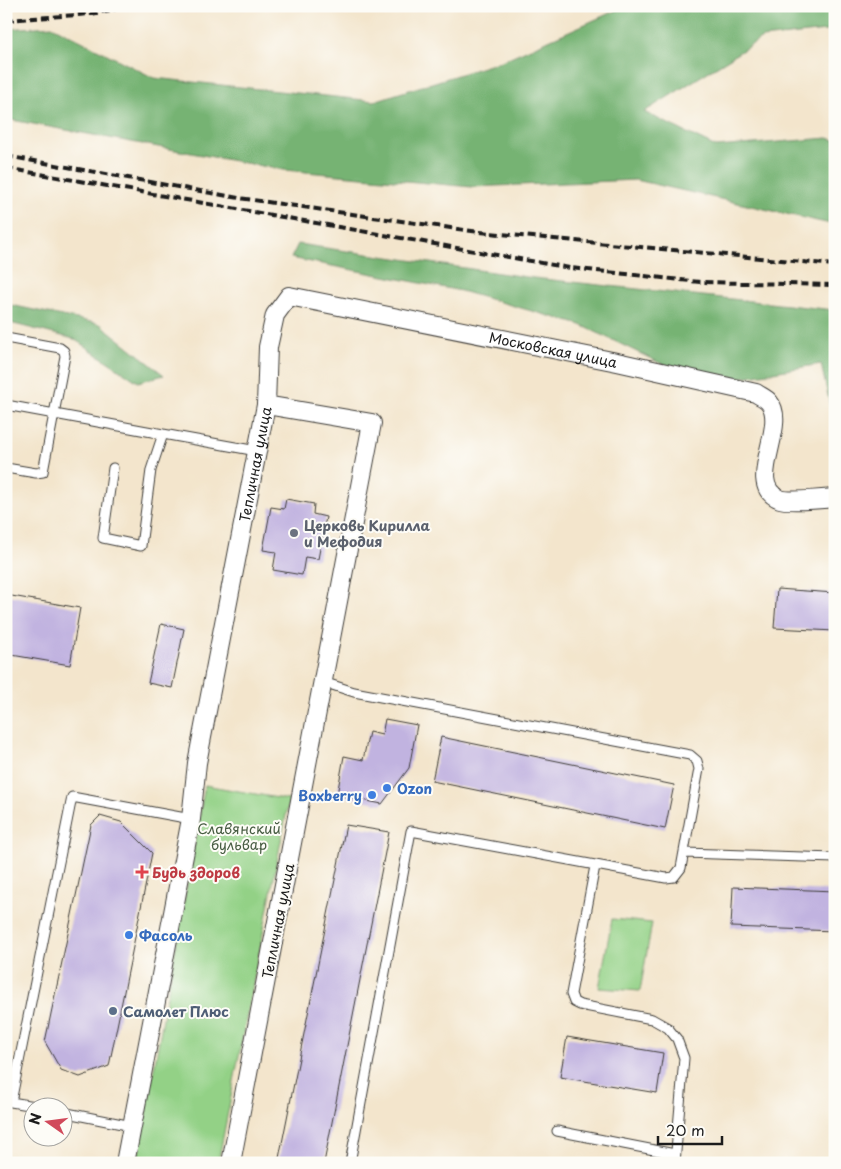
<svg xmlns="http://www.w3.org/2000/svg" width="841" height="1169" viewBox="0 0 841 1169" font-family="'Playpen Sans',sans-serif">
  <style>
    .green { fill: #93d186; stroke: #587651 }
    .forest { fill: #76b373; stroke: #496848 }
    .building { fill: #c1b3e0 }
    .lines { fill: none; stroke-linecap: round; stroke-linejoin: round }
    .service-casing { stroke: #3c3a36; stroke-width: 11 }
    .minor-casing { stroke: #3c3a36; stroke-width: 20 }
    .service { stroke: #fff; stroke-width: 9 }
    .minor { stroke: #fff; stroke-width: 18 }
    .rail { stroke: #1c1c1c; stroke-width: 4; stroke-dasharray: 8 4; stroke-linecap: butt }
    .worship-dot { fill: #6b7280; stroke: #fdfcf7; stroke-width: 2 }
    .shop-dot { fill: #3f7fe0; stroke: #fdfcf7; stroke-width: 2 }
    .health-dot { fill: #e0444e; stroke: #fdfcf7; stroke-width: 2 }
    .service-dot { fill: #5c6f8a; stroke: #fdfcf7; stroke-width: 2 }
    .labels { text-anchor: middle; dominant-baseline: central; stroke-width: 4; stroke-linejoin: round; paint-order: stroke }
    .street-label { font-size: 14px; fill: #1c1c1c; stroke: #fdfcf7 }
    .worship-label { font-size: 14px; font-weight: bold; fill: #5b616d; stroke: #fdfcf7; text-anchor: start }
    .shop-label { font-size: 14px; font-weight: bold; fill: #366cbe; stroke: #fdfcf7; text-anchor: start }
    .park-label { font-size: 14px; fill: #465b41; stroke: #fdfcf7 }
    .health-label { font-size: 14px; font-weight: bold; fill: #be3a42; stroke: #fdfcf7; text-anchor: start }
    .service-label { font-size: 14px; font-weight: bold; fill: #4e5e75; stroke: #fdfcf7; text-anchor: start }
  </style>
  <rect width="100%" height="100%" fill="#fdfcf7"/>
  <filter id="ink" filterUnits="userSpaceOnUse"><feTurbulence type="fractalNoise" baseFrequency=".02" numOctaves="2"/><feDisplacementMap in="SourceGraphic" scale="10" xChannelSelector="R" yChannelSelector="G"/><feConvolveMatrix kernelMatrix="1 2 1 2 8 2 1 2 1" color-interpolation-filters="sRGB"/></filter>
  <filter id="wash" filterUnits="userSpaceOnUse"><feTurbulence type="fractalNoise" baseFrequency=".0096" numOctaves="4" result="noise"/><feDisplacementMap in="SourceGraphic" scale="20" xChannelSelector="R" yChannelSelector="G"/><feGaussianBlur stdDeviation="1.12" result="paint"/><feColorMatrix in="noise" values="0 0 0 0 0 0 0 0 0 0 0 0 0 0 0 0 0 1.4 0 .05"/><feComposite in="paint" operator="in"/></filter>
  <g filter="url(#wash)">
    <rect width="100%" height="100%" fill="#f3e5cc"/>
    <path class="green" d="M205,785l84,15 -71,363h-81z
      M612,919l40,4 -12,68 -41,-3z"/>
    <path class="forest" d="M626,6h209v24l-73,8 -118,74 72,35 112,-9 7,2v85l-199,-45 -164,7 -188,-17 -278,-51v-90l46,-3 102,52 220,23 125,-39z
      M298,244l236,34 301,32v118l-14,-64 -83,14 -76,-14 -81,-39 -120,-34 -170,-33z
      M6,304l94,20 64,51 -26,7 -64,-43 -68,-17z"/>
    <g id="blocks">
      <path class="building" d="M286,499l28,5 -1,10 13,3 -8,42 -13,-2 -3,18 -29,-5 3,-18 -13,-2 8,-43 13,2z
        M777,589l58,4v38l-61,-3z
        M6,595l74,13 -10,57 -64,-11z
        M161,624l23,5 -12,59 -24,-5z
        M385,719l32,6 -8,43 -27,36 -45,-9 7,-39 19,4 6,-28 13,3z
        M441,737l233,48 -9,44 -233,-48z
        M100,816l21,6 31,31 -43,213 -29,11 -19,-7 -16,-28 46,-217z
        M346,825l43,7 -65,331h-46z
        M733,887l102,4v40l-104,-4z
        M567,1037l96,16 -6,40 -97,-16z"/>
    </g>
  </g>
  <g filter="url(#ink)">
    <use href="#blocks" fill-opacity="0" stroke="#3c3a36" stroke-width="1"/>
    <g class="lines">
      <defs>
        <path id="service" d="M6,338l54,10 4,3 1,5 -22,116 -7,1 -30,-5
          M6,405l157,29
          M113,468l-10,70 38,8 10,-76 12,-36 94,17
          M323,682l31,10 336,63 7,6 2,8 -18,99 -7,9 -8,1 -255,-47 -61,332
          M684,853l151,5
          M595,866l-24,128 3,8 6,3 72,14 16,9 9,11 7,19 -9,105
          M35,1106l-24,-4 61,-305 119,22
          M62,1112l70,14
          M557,1131l118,23"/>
        <g id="minor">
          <path id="s1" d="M266,405l2,-58 7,-32 14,-19 328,66 139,31c4,3 10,5 13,9 20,24 -26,83 11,97 8,3 44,0 55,-1"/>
          <path id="s2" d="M125,1163l66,-344 6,-56 69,-358 106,18 -141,740"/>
        </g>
      </defs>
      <use href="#service" class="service-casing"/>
      <use href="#minor" class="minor-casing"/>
      <use href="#service" class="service"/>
      <use href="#minor" class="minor"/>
      <path class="rail" d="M6,20l85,-6 40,-8
        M6,156l233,42 240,34 356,33
        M6,168l564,100 130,14 135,3"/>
    </g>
  </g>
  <circle class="worship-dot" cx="294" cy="533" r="5"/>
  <g class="shop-dot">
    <circle cx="387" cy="788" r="5"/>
    <circle cx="372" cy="795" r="5"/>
    <circle cx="129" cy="935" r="5"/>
  </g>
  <path class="health-dot" d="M139.5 864.5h5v5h5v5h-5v5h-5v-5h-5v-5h5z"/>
  <circle class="service-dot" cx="113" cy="1011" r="5"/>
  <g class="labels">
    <g class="street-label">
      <text stroke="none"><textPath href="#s1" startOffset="384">Московская улица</textPath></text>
      <text stroke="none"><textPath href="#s2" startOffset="711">Тепличная улица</textPath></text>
      <text transform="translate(278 921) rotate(-79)">Тепличная улица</text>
    </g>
    <g class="worship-label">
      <text x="304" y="525">Церковь Кирилла<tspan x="304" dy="16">и Мефодия</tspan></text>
    </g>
    <g class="shop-label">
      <text x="397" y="788">Ozon</text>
      <text x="362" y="795" text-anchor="end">Boxberry</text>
      <text x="139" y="935">Фасоль</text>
    </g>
    <g class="park-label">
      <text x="239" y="828">Славянский<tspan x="239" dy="16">бульвар</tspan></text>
    </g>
    <g class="health-label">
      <text x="152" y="872">Будь здоров</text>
    </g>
    <g class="service-label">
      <text x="123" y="1011">Самолет Плюс</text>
    </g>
  </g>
  <rect width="841" height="1169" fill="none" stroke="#fdfcf7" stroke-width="25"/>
  <g transform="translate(48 1122) rotate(284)"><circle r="24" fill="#fdfcf7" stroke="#a3a29f"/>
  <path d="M0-4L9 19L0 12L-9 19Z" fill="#d1495b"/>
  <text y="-8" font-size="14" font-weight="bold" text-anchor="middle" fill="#1c1c1c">N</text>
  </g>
  <path d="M658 1136v8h64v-8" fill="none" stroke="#1c1c1c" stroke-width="2.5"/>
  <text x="666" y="1136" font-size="15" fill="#1c1c1c" stroke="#fdfcf7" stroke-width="4" paint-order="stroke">20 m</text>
</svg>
